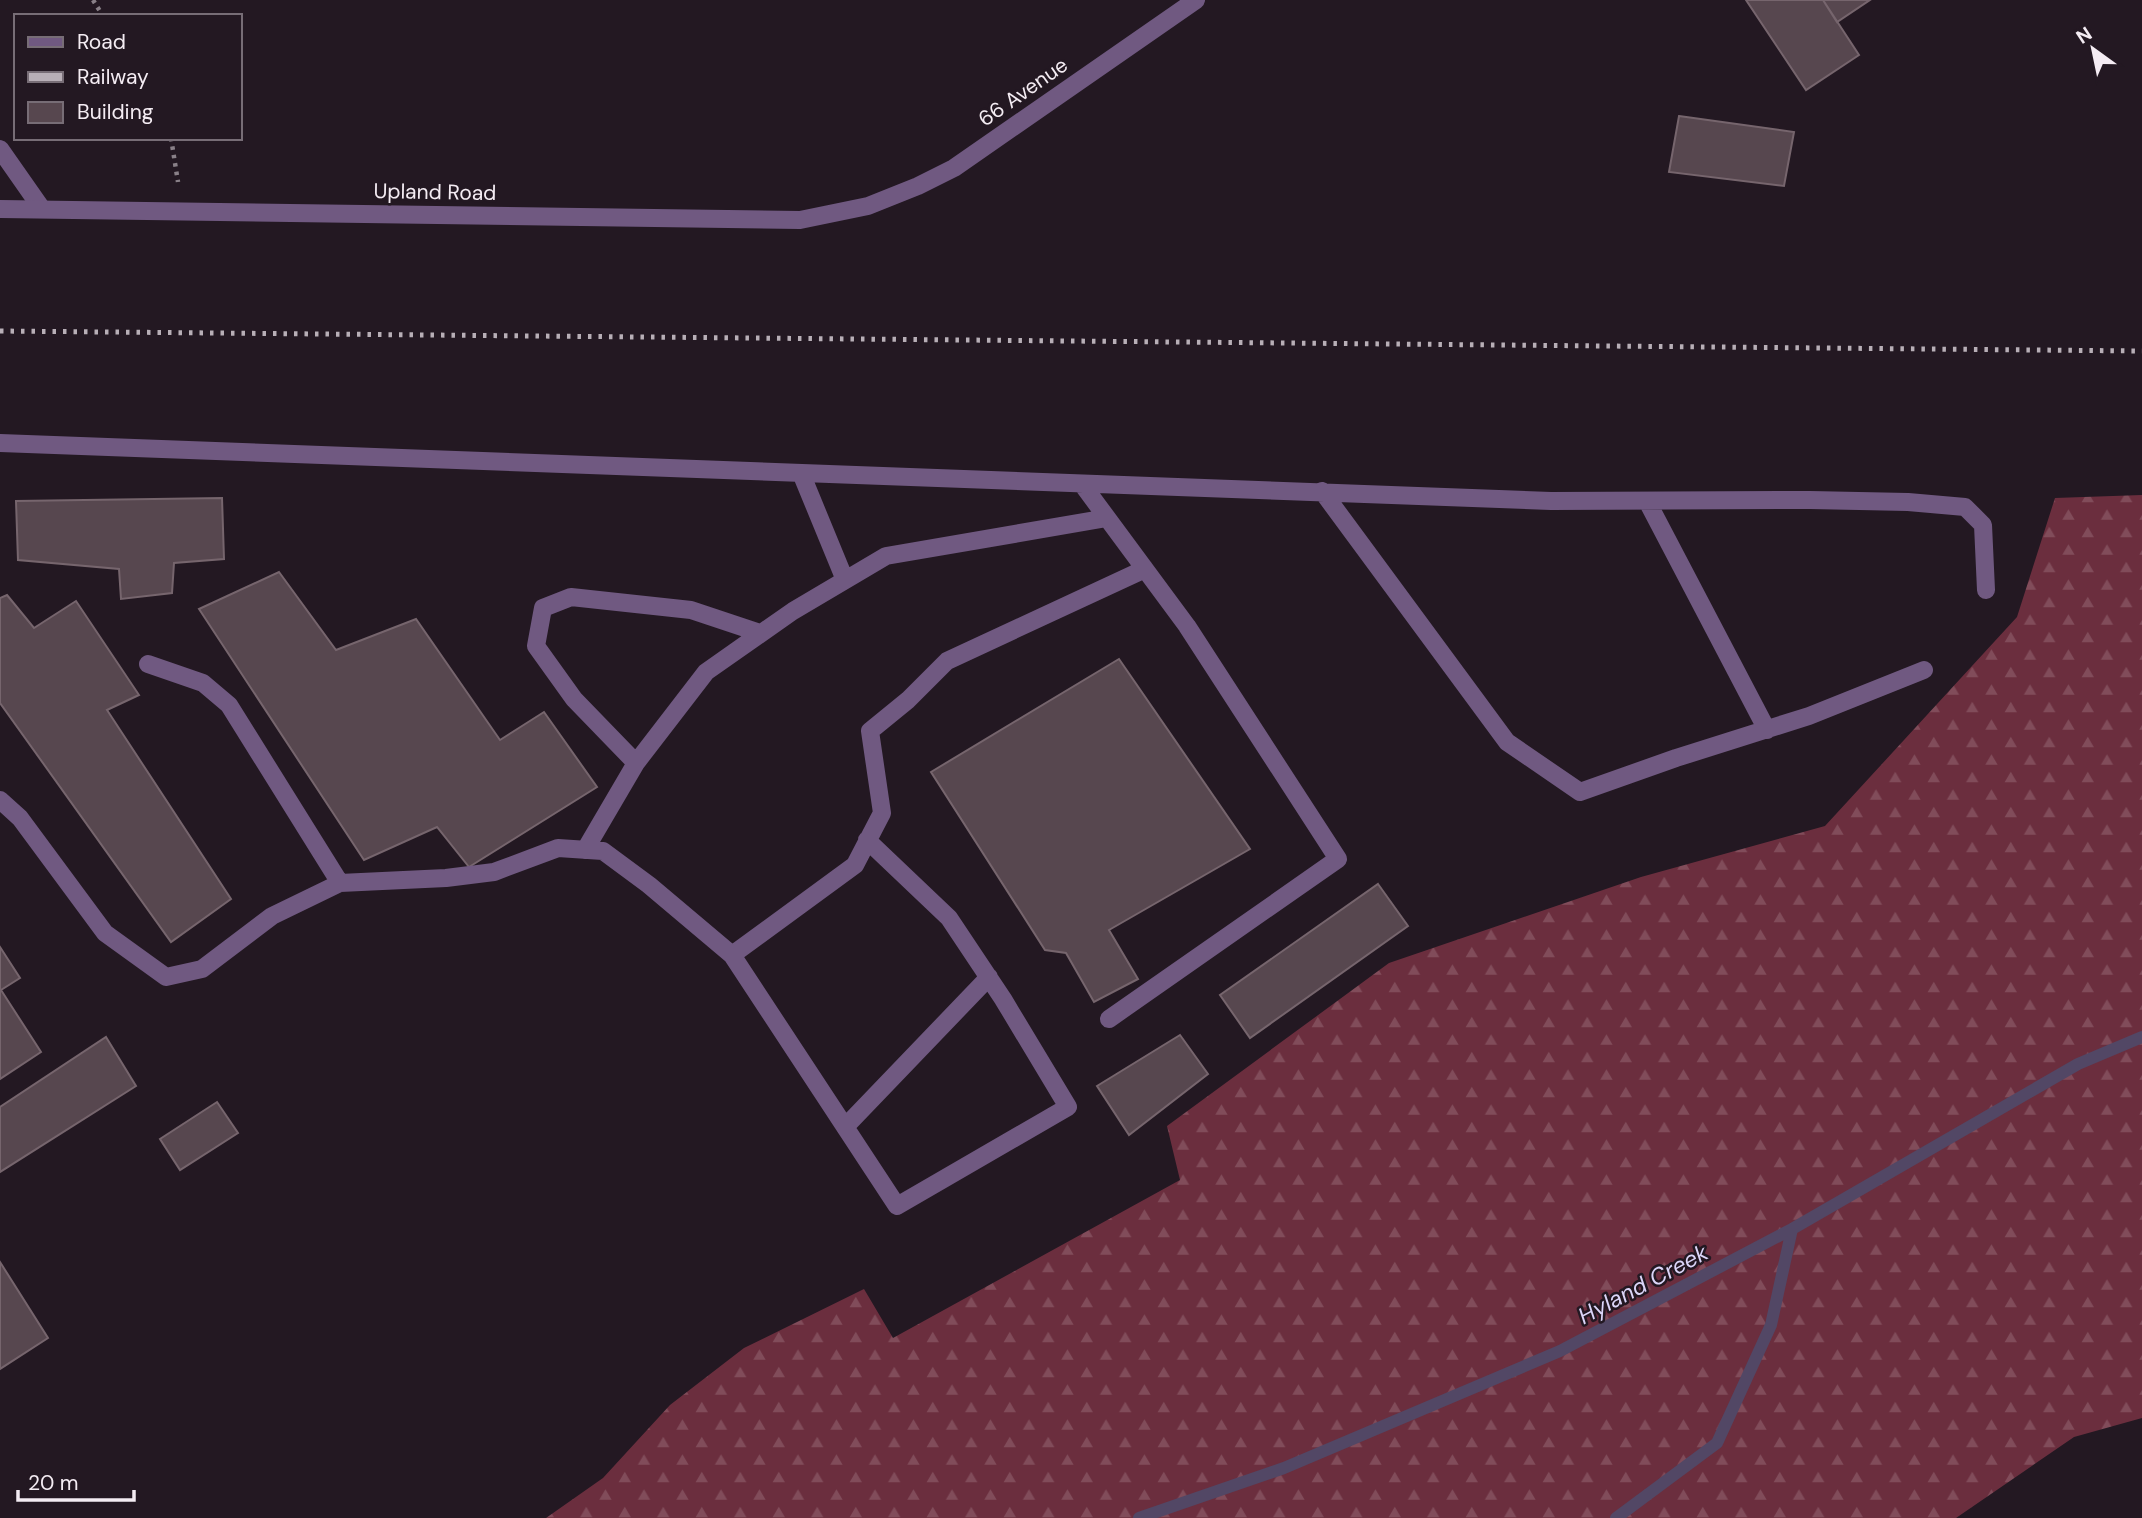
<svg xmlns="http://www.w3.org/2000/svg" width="2142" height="1518" viewBox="0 0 2142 1518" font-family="'DM Sans',sans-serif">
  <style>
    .forest { fill: url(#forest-firs) }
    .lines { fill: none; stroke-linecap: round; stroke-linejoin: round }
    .stream { stroke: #524765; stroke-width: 12 }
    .building { fill: #57474f; stroke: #76656d; stroke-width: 2 }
    .path { stroke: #898088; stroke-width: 4.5; stroke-dasharray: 3.5 5; stroke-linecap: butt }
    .service { stroke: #705981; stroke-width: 18 }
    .minor { stroke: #705981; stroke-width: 18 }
    .rail { stroke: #b8afb7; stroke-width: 5; stroke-dasharray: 3.5 7; stroke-linecap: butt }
    .labels { text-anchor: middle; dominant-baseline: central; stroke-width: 5; stroke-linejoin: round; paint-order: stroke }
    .street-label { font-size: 21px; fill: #f4ecf3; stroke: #231822 }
    .water-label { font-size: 23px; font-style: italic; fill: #dbd5f8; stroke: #231822 }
  </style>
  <defs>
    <pattern id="forest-firs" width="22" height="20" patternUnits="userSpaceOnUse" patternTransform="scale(1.75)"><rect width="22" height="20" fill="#6b2e3e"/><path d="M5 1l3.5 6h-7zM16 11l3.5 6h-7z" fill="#814c5a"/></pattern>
  </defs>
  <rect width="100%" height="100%" fill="#231822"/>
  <path class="forest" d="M2142,495v923l-68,19 -118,81h-1410l57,-40 67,-73 74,-57 120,-59 29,49 287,-158 -13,-54 222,-163 252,-86 184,-51 192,-209 38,-119z"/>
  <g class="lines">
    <path class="stream" d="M1139,1518l145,-50 276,-117 232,-122 286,-165 64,-27
      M1616,1518l101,-75 54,-118 21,-96"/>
  </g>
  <path class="building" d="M1746,0h77l36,55 -53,35z
    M1823,0h47l-33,22z
    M1679,116l115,16 -10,54 -115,-14z
    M222,498l2,61 -50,4 -2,30 -51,6 -2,-30 -101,-9 -2,-59z
    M279,572l57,78 80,-31 84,121 44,-28 53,75 -128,80 -32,-40 -73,33 -165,-251z
    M7,595l27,33 42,-27 63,94 -32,15 124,189 -60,43 -171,-239v-105z
    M1119,659l131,190 -141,81 29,49 -44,23 -28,-49 -21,-3 -114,-178z
    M1378,884l30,42 -158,112 -30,-43z
    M0,947l20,31 -19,12 40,62 -41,27z
    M1180,1035l28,39 -79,61 -32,-49z
    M106,1037l30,49 -136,86v-65z
    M217,1102l21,31 -58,37 -20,-31z
    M0,1262l48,76 -48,31z"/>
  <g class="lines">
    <path class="path" d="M93,0l10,16
      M171,138l7,44"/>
    <path class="service" d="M0,149l42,60
      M0,443l1551,58 259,-1 98,2 57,5 18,18 3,65
      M801,473l44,107
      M1082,484l105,142 151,233 -229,160
      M1322,491l185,251 73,50 96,-34 133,-42 115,-46
      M1647,501l120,229
      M148,664l55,19 26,22 111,178
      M636,763l-62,-64 -38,-53 7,-38 28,-11 120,13 69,23
      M0,800l20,18 85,115 61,44 36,-8 70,-53 68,-33 106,-5 48,-6 64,-24 45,3 46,34 83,70 123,-90 27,-52 -12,-82 38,-31 39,-39 198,-92
      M585,850l51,-87 70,-91 87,-61 93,-55 221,-38
      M732,955l165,251 171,-99 -65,-108 -54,-81 -82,-78
      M846,1126l143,-149"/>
    <path class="minor" d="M0,209l800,11 68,-14 50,-20 36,-18 242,-168"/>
    <path class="rail" d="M0,331l2142,20"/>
  </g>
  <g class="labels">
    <g class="street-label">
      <text transform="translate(1023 92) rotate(-35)">66 Avenue</text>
      <text transform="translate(435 192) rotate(1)">Upland Road</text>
    </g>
    <g class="water-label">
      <text transform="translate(1643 1284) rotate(-28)">Hyland Creek</text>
    </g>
  </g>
  <rect x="14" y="14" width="228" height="126" fill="#231822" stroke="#776d76" stroke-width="2"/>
  <rect x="28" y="37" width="35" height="10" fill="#705981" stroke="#776d76" stroke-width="2"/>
  <text x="77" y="49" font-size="21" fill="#f4ecf3">Road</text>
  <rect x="28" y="72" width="35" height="10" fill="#b8afb7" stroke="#776d76" stroke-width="2"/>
  <text x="77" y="84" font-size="21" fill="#f4ecf3">Railway</text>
  <rect x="28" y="102" width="35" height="21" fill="#57474f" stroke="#776d76" stroke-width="2"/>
  <text x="77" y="119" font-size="21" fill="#f4ecf3">Building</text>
  <g transform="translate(2093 49) rotate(327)" stroke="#231822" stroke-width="5" paint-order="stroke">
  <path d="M0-5L12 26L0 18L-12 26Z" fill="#f4ecf3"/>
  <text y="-10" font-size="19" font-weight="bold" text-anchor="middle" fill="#f4ecf3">N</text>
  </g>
  <path d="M18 1490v10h116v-10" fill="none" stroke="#f4ecf3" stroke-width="3.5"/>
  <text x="28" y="1490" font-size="21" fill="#f4ecf3" stroke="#231822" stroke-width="5" paint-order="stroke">20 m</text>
</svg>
